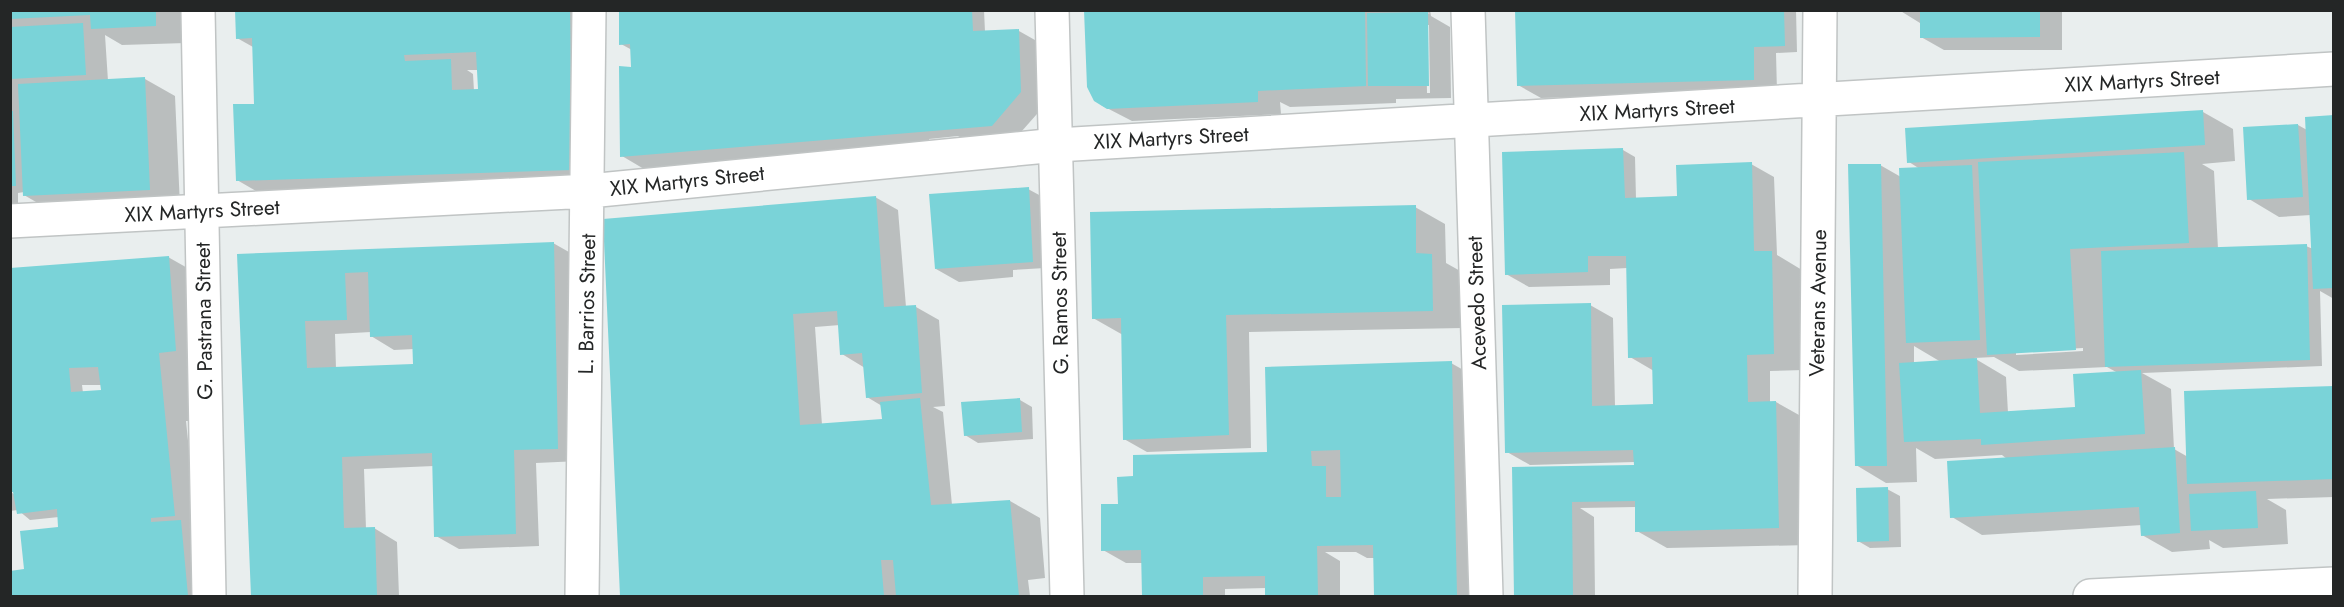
<svg xmlns="http://www.w3.org/2000/svg" width="2344" height="607" viewBox="0 0 2344 607" font-family="Jost,sans-serif">
  <style>
    .shadow { fill: #0003; fill-rule: evenodd }
    .building { fill: #7ad3d8; fill-rule: evenodd }
    .lines { fill: none; stroke-linecap: round; stroke-linejoin: round }
    .street-casing { stroke: #c0c4c4; stroke-width: 36 }
    .secondary-casing { stroke: #c0c4c4; stroke-width: 36 }
    .street { stroke: #fff; stroke-width: 33 }
    .secondary { stroke: #fff; stroke-width: 33 }
    .labels { text-anchor: middle; dominant-baseline: central; stroke-width: 6; stroke-linejoin: round; paint-order: stroke }
    .street-label { font-size: 21px; fill: #242626; stroke: #fff }
  </style>
  <rect width="100%" height="100%" fill="#e9eeee"/>
  <path class="shadow" d="M10,10h174l2,33 -64,2 -17,-10 3,46 37,-2 30,17 5,110 -125,7 -31,-18v-3l-6,1v11h-8z
    M237,10h362l-3,172 -321,20 -38,-22 22,-75 -6,-58 -16,-9zM467,70h12l4,21h-9l-1,-17z
    M632,10h352l1,22 34,-1 23,13 2,62 -29,33 -46,3 -11,-6 -29,3v7l-285,23 -22,-13 10,-88v-18l-11,-6z
    M1086,10h333l11,4 -5,-4h5l1,6 19,11 1,71 -55,1v4l-106,4 -10,-5 1,12 -149,7 -31,-16zM1426,25h3l1,68h-3z
    M1517,10h279l1,42 -21,1 1,39 -236,6 -23,-13z
    M1899,10h163v40h-118l-23,-13 -1,-14z
    M2203,112l30,17 2,32 -33,3 12,7 4,78 88,-3 7,3 -2,-34 -32,2 -30,-18 49,-74 9,5 27,-13v182l-14,-8 2,75 -180,7 29,16 3,60 14,8 146,-70v110l-67,2 19,11 2,34 -65,4 -14,-8 1,9 -38,3 -30,-17v-10l-160,10 -30,-18 55,-58 -5,-4 -67,4 -19,-11 1,34 -31,1 -30,-18 24,-300 21,12 19,-8 -11,-7zM1914,346l27,16 -27,1zM2083,348v3l-67,4v-3zM1994,357l25,14 88,-4 11,6 -42,35 -68,5 -2,-36 -32,-19z
    M1623,150l12,7 1,42 42,-1 73,-34 23,13 3,78 25,15 2,100 -34,1v31h6l23,13 1,61 9,69 -142,3 -30,-17 -1,-24 -56,1 14,9 1,79h-80l-1,-93 126,-37 -5,-4 -105,3 -23,-13 83,-147 23,13 2,88 40,-1 -1,-34 -24,-14 -3,-89 -17,1v16l-81,2 -23,-13z
    M1028,189l13,7 4,72 -32,2v7l-54,5 -23,-13z
    M875,197l23,13 8,97h10l23,13 6,86 -12,1 10,5 9,93 58,-4 30,17 5,60 -17,2 2,16h-409l-16,-375zM840,325l2,29 23,14 2,29 15,9 2,14 -62,5 -7,-98z
    M1415,207l30,17 1,39 16,9 1,56 -214,4 2,116 -104,4 -23,-13 -1,-104 -30,-17z
    M553,243l23,13 3,85 -11,1 -1,25 10,6 3,88 -44,2 3,83 -80,3 -23,-13 -2,-70 -70,3 2,60 8,-1 23,14 2,54h-146l-14,-340zM371,332v4l23,14 20,-1v16l-78,4 -1,-35z
    M168,257l30,17 8,94 -18,1 5,52h-7l11,107 13,68h-200v-23l19,-2 29,-42 1,-12 -29,3 -12,-10 -8,1v-19l6,3 -6,-226zM82,385h19l1,6 -19,2z
    M1451,363l30,17 -13,174 1,27 10,6 1,9h-105v-38h-8l-11,-6h-31l15,9v35h-73v-8l-42,1v7h-82v-33h-17l-23,-13 16,-45 150,-51z
    M1020,400l12,7 1,32 -55,4 -13,-8z
    M1887,489l13,7 1,51 -31,1 -12,-7z"/>
  <path class="building" d="M10,10h146v16l-65,3 -1,-14 -80,4z
    M235,10h335l3,160 -337,11 -3,-77h21l-2,-66 -16,1zM476,52l2,37 -26,1 -1,-31 -46,2 -1,-6z
    M619,10h353l1,21 46,-2 2,63 -29,34 -372,31 -1,-91 12,1 -1,-23 -11,1z
    M1084,10h281l1,76 -108,5v11l-151,7 -13,-8 -7,-14z
    M1515,10h269l1,36 -31,1v33l-237,6z
    M1920,10h120v27l-120,1z
    M1428,12l1,74h-61l-1,-73z
    M83,23l3,52 -76,4v-52z
    M145,77l5,113 -127,6 -5,-112z
    M2203,110l2,35 -298,18 -2,-35z
    M10,111h3l3,75h-6z
    M2334,115v173l-21,1 -8,-172z
    M2298,124l5,73 -56,3 -4,-73z
    M1623,148l2,50 52,-2 -1,-31 76,-3 2,89h18l2,103 -27,1 1,47 28,-1 3,127 -144,4v-31l-63,1 1,94h-59l-2,-129 122,-2 -1,-15 -128,3 -3,-148 89,-2 1,103 61,-2 -1,-47 -24,1 -2,-102h-38v16l-83,3 -3,-123z
    M2184,152l5,91 -119,6 6,101 -89,5 -9,-193z
    M1848,164h33l6,302h-32z
    M1972,165l8,175 -74,3 -7,-175z
    M1029,187l4,75 -98,7 -6,-75z
    M876,196l8,111 32,-2 6,88 -56,5 -4,-45 -22,2 -3,-44 -44,3 7,111 82,-6 -2,-17 40,-4 11,107 79,-5 9,96h-123l-3,-36h-12l3,36h-264l-17,-377z
    M1416,205v48l16,1 1,57 -207,4 3,120 -106,5 -2,-122 -29,1 -2,-107z
    M554,242l4,207 -44,1 2,84 -82,3 -2,-84 -90,4 2,71 31,-1 2,69h-126l-14,-342zM368,272l2,65 42,-2 1,29 -106,4 -2,-47 42,-1 -2,-47z
    M2307,244l3,116 -205,7 -4,-116z
    M169,256l7,95 -17,2 16,163 -24,2v4l30,-2 7,76h-178v-25l14,-2 -4,-38 38,-4 -1,-18 -40,5 -4,-22h-3v-224zM98,367l3,23 -30,2 -2,-24z
    M1977,358l3,55 95,-6 -2,-33 68,-4 4,64 -164,11v-6l-77,3 -5,-79z
    M1452,361l5,235h-83l-1,-51 -56,1 1,50h-53v-20l-62,1v19h-61l-1,-46 -40,1v-47h17l-1,-27 16,-1v-21l134,-3 -2,-85zM1340,450l1,47h-15v-31h-14l-1,-15z
    M2334,386v93l-147,5 -3,-93z
    M1020,398l2,34 -58,4 -3,-34z
    M2175,447l5,86 -39,3 -2,-29 -189,11 -3,-57z
    M1888,487l1,54 -32,1 -1,-54z
    M2256,491l2,37 -67,3 -2,-37z"/>
  <g class="lines">
    <defs>
      <path id="street" d="M1052,10l15,586
        M2090,596l244,-12"/>
      <path id="secondary" d="M198,10l11,586
        M1468,10l18,586
        M10,221l579,-30 468,-46 1277,-76
        M582,596l7,-586
        M1815,596l5,-586"/>
    </defs>
    <use href="#street" class="street-casing"/>
    <use href="#secondary" class="secondary-casing"/>
    <use href="#street" class="street"/>
    <use href="#secondary" class="secondary"/>
  </g>
  <g class="labels">
    <g class="street-label">
      <text transform="translate(2142 81) rotate(-3)">XIX Martyrs Street</text>
      <text transform="translate(1657 110) rotate(-3)">XIX Martyrs Street</text>
      <text transform="translate(1171 138) rotate(-3)">XIX Martyrs Street</text>
      <text transform="translate(687 181) rotate(-6)">XIX Martyrs Street</text>
      <text transform="translate(202 211) rotate(-3)">XIX Martyrs Street</text>
      <text transform="translate(1060 303) rotate(-91)">G. Ramos Street</text>
      <text transform="translate(1477 303) rotate(-92)">Acevedo Street</text>
      <text transform="translate(1818 303) rotate(-89)">Veterans Avenue</text>
      <text transform="translate(587 304) rotate(-89)">L. Barrios Street</text>
      <text transform="translate(204 321) rotate(-91)">G. Pastrana Street</text>
    </g>
  </g>
  <rect width="2344" height="607" fill="none" stroke="#242626" stroke-width="24"/>
</svg>
